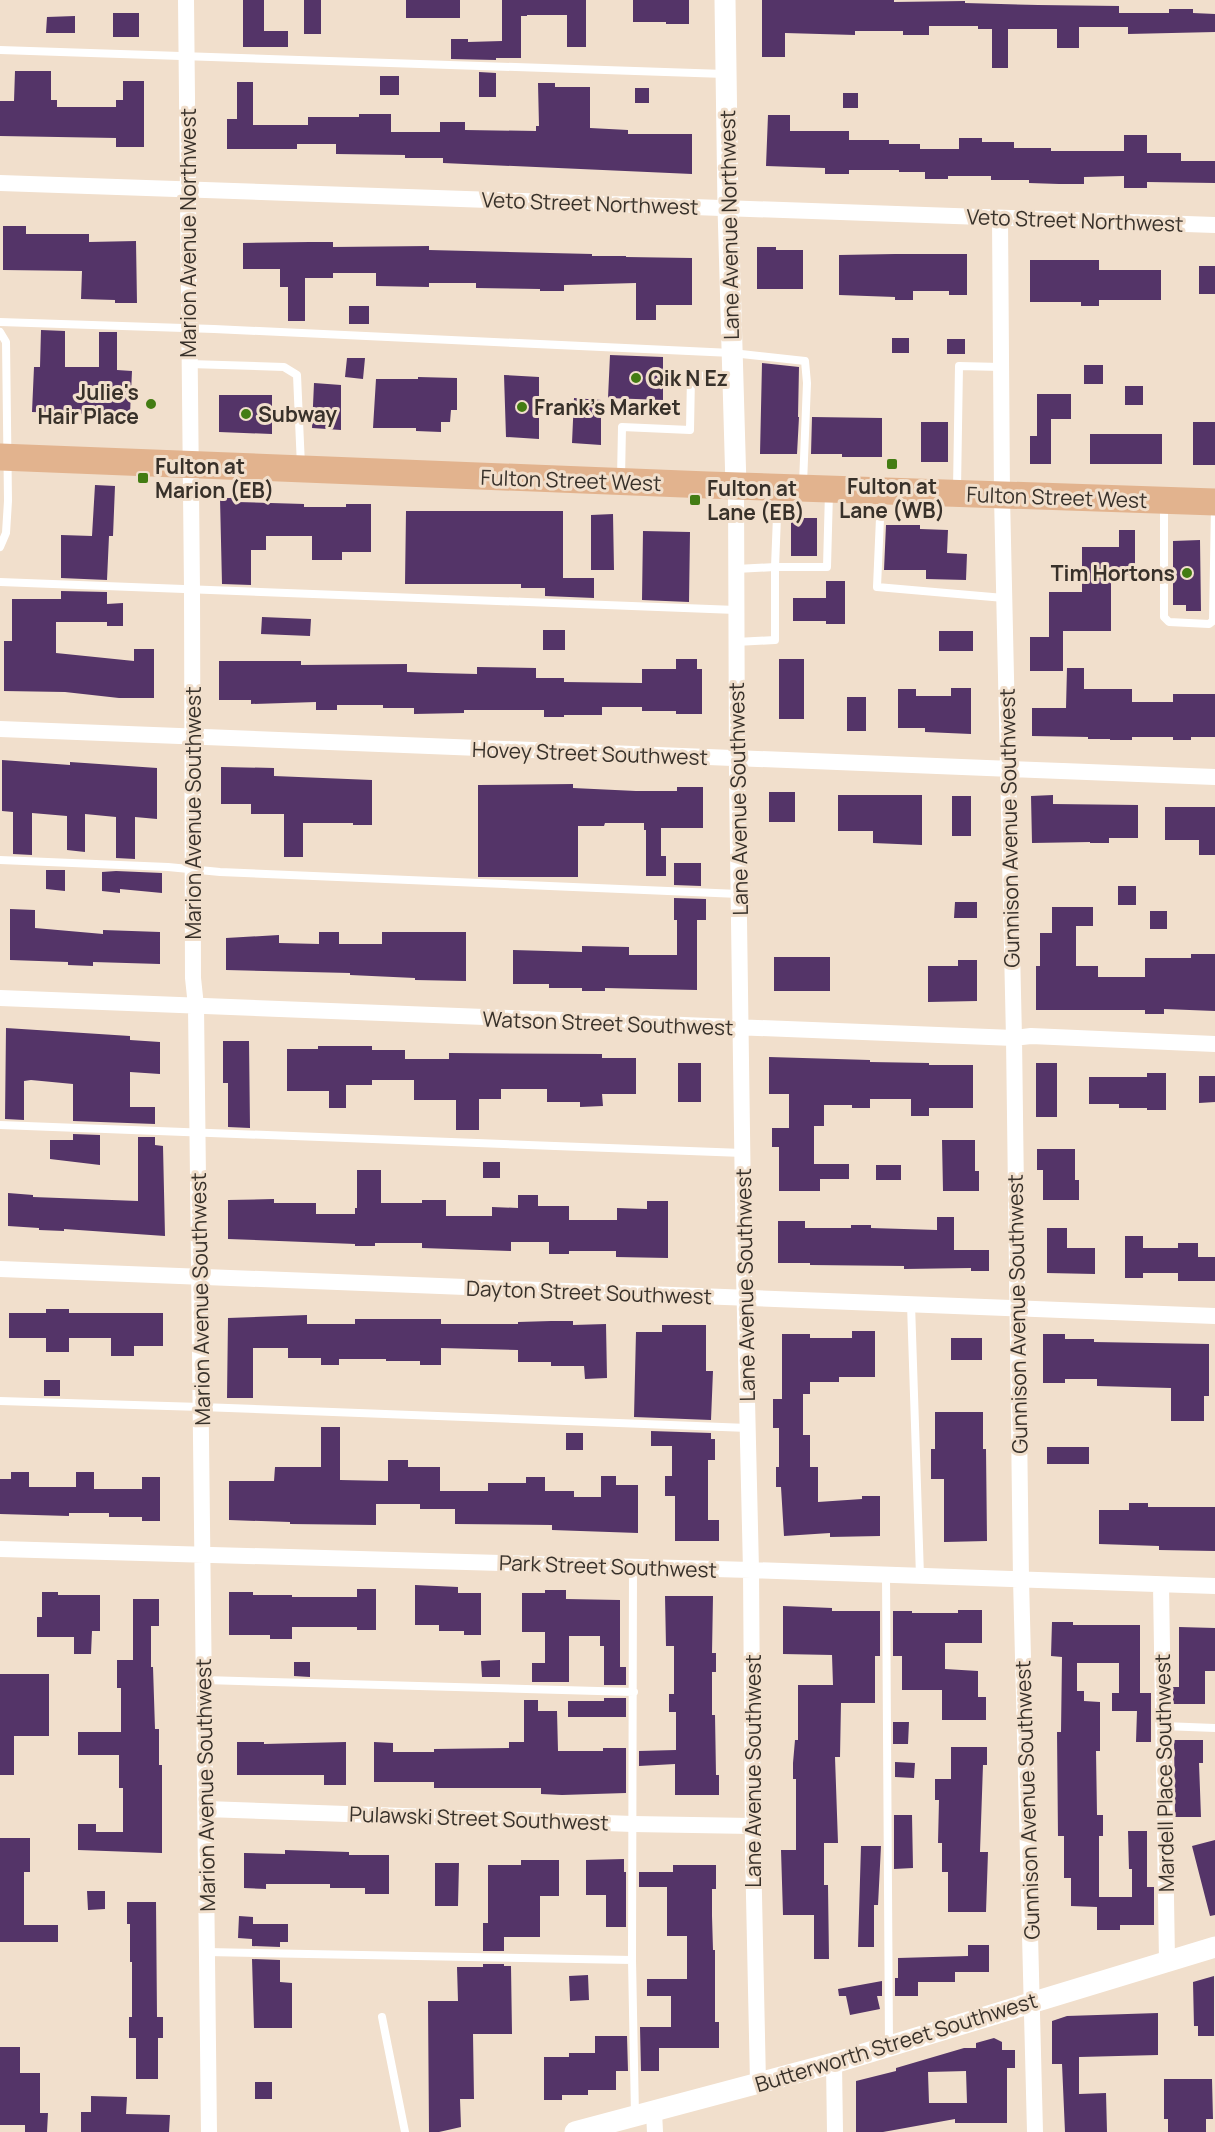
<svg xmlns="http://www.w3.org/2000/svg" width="1215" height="2132" viewBox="0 0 1215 2132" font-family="Manrope,sans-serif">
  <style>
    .building { fill: #543468; fill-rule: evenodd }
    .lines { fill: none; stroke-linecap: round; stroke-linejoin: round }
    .service { stroke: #fff; stroke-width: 8 }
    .minor { stroke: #fff; stroke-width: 16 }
    .tertiary { stroke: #fff; stroke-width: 21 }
    .primary { stroke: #e2b38e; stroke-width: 27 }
    .poi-dot { fill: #437c13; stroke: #f1dfcc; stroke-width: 2 }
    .labels { text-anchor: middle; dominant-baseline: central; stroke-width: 6; stroke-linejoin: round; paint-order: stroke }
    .street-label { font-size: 21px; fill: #38312a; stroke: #f1dfcc }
    .poi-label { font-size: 21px; font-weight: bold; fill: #38312a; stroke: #f1dfcc; text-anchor: start }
  </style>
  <rect width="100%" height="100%" fill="#f1dfcc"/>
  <path class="building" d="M243,0h21v31h24v16h-45z
    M304,0h17v34h-17z
    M406,0h54v18h-54z
    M502,0h84v47h-19v-32h-40v1h-6v42h-25v2l-45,-1v-20h17v3l34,-1z
    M633,0h56v24h-23v-2h-33z
    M762,0h132v2l71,-1v2l73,2 81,1v7h50v-4h24v4l22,1v18l-87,2v-7h-49v21h-22v-19h-49v39h-16v-39h-14v-3h-49v9h-26v-4h-48v4l-70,-2v24h-23z
    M113,13h26v24h-26z
    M75,16v17h-29l1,-16z
    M15,71h36v29h6v7h59v-7h7v-19h21v66h-28v-9l-116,-2v-35h14z
    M479,72l17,1v24h-17z
    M380,76h19v19h-19z
    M237,82h16v43h55v-8h51v-3h32v18h49v-10h25v8l71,1v-5h3l-1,-43h17v4h35v41l38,2v4h64v40l-249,-11v-5h-38v-3l-69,-1v-10h-39v5h-70v-30h10z
    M635,88h14v15h-14z
    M843,93h15v15h-15z
    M768,115h22v16h59v9h40v4h31v5h39v-11h23v4h32v6h37v3h73v-16h23v18h34v8h34v22l-68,-1v6h-23v-12l-40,1v7h-25l-30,-1v-3h-38v-4h-43v3h-23v-7h-26v-2h-50v4h-24v-6l-59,-2z
    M3,226h23v8h63v8l47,-1 1,62h-22v-3l-34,-1 1,-28 -79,-1z
    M310,242h23v5l96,-1v4l163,4v2h34v1l66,1v47h-36v15h-20v-37l-72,2v6h-24v-2l-64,-1v-5h-47v4l-53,-1v-13h-43v5h-28v43h-17v-34h-8v-18h-37v-26z
    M757,247h19v3h27v39h-46z
    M895,254h72v41h-18v-4h-36v9h-18v-3l-56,-2v-40z
    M1030,260h69v10h62v30h-62v6h-18v-4h-51z
    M1199,266h16v28h-16z
    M349,306h20v18h-20z
    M41,330l24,1v36h34v-35h18v38l15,1 -2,43 -37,-3v3l-61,-2 2,-45h6z
    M892,338h17v15h-17z
    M947,339h18v15h-18z
    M610,355l53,2v43l-55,-2z
    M347,358h18l-2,21 -18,-2z
    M762,363l37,4 -1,50h1l-2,37h-37z
    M1084,365h19v19h-19z
    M504,375l35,2v62l-33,-2z
    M418,377l39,1v32h-6l-1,12h-9v10l-25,-1v-3h-43l3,-49h42z
    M314,383l27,2v45l-29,-2z
    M1125,386h18v19h-18z
    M1037,394h34v25h-20v45h-21v-28h7z
    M219,395h53v39l-53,-2z
    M574,398l27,2v45l-29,-2z
    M812,417l70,1v39h-40v-3h-31z
    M921,422h27v40h-27z
    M1193,422h22v43h-22z
    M1090,434h72v30h-72z
    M95,485l20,1 -2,50h-4l-2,44 -46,-2v-43l31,1z
    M220,498h17v4l67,2v3h42v-3h25v48h-29v8h-30v-24h-46v14h-15v35l-29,-1z
    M406,511h157v67h31v20l-49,-2v-8h-24v-4h-116z
    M613,514l1,56h-23v-55z
    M791,518h26v38h-26z
    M886,525h34v4l28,1 -1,23 20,1 -1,26 -40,-1v-9h-42z
    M1119,530h16v45h-24v56h-48v40h-33v-34h19v-45h33v-45h37z
    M643,531l47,1 -1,70 -47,-2z
    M1200,540l1,71h-15v-6h-13v-64z
    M826,581h19v43h-19v-3h-33v-23h33z
    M61,591l46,1v12l16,-1v23h-16v-4h-51v31l78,8v-12h20v49h-35l-54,-6 -61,-1v-50h8v-42h49z
    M262,617l49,2 -1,17 -49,-2z
    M543,630h22v20h-22z
    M939,631h34v20h-34z
    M676,659h21v10h5v45h-26v-3h-34v-4h-40v8h-38v2h-20v-7h-80v3l-50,1v-6h-31v-3h-46v5h-21v-8l-65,2v-4h-32v-39h82v4l106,-1v8l29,1 41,1v-7l59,1v10h28v4l78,1v-14h34z
    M779,659h25v60h-25z
    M1067,668h17v21h48v13h41v-8h42v43h-24v3h-18v-3h-41v3h-22v-1h-22v-2l-56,-1v-28h34z
    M951,688h20v46l-46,-2v-4h-27v-39h18v7h35z
    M847,697h19v34h-19z
    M2,760l68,5v-3l87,6v51l-22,-2v42l-19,-1v-41l-31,-3v38l-18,-2v-34l-35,-3v42l-19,-1v-42l-11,-1z
    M221,767l53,1v8l98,4v45h-19v-2h-50v34h-19v-43h-33v-10h-30z
    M573,784v4l63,3h41v-4h26v41h-42v28h5v20h-20v-46h-2v-7h-39l-1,3h-26v51h-100v-92z
    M769,792h26v30h-26z
    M838,795h84v50l-49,-2v-12h-35z
    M1053,795v9l85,1v33h-29v5h-19v-1l-58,1 -1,-47z
    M952,796h19v40h-19z
    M1165,807h50v48h-16v-15h-34z
    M674,863h27v23l-27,-1z
    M46,870h19v21l-19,-2z
    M116,871l46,2v20l-42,-4v4l-18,-2v-19z
    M1118,886h18v19h-18z
    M674,898l32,1v21h-9v70l-92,-2v3h-23v-3h-33v-4h-36v-34l69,2v-6l47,1v8h48v-35h-3z
    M955,902h22v16h-23z
    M1052,907h41v19h-17v40h22v11h47v-19h46v-4h24v57l-51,-2v5h-19v-4h-109v-44h4v-33h12z
    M10,909l25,1v18l68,6v-4l57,2v32l-67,-2v4l-25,-1v-3l-58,-2z
    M1150,911h17v18h-17z
    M319,932h20v12h43v-12h84v49l-51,-1v-2l-65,-3v-2l-124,-3v-32l53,-3v8l40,1z
    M774,957h56v34h-56z
    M958,960h19v41l-49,1v-36h30z
    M6,1028l124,8v4l30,2v32l-30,-2v35h25v17l-82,-3v-37l-42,-4 -7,1v39l-19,-1z
    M223,1041h26l1,87 -22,-1v-44h-5z
    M318,1046h54v4h33v9h44v-6l153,1v4h34v36h-34l1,12 -23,1v-5h-33v-13h-46v10h-22v31h-23v-30h-42v-20h-42v5h-26v23h-17v-17h-42v-42h31z
    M769,1057l101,3v2l59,1v2h44v43h-44v8h-18v-17h-41v9h-18v-3h-28v21h-10v38h35v15h-29v12h-41v-44h-7v-19h17v-34h-20z
    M678,1063h23v39h-23z
    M1036,1063h21v54h-21z
    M1147,1073h19v37h-19v-2h-28v-4h-30v-27h58z
    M1199,1076h16v26l-16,1z
    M73,1134l27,1v30l-50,-6v-19h23z
    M138,1137h17v8l8,1 2,90 -101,-7v2l-25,-1v-2l-31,-2v-33l25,2v2l105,4z
    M942,1140h33v31h4v20h-36z
    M1037,1149h38v31h4v20h-36v-30h-6z
    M483,1162h17v16h-17z
    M876,1165h25v15h-25z
    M357,1170h24v33h41v-3h24v16h46v-9l26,1v-13h20v11h31v14h48v-12l30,1v-8h21v57l-52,-1v-6h-47v3h-20v-12h-38v9l-89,-3v-5h-47v3h-20v-2l-127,-5v-39l46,-1v4h42v11h39v-6h2z
    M937,1217h17v33h35v21h-18v-3l-67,1v-3l-94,-1v-2h-32v-42h27v7h46v-3h20v3l66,2z
    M1047,1228h20v20h28v26l-48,-1z
    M1125,1236h18v12h35v-5h20v14h17v24h-37v-8h-35v5h-18z
    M46,1309h23v4h94v33h-29v10h-23v-18h-42v14h-23v-14h-37v-25h37z
    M307,1315v9h48v-5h86v5h77v-2l33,-1h22v4l33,-1 1,54 -22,1 -1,-13h-33v-4h-33v-12l-77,-2v17h-21v-4h-34v-2h-47v6h-18v-7h-33v-10h-35v50h-26l1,-80z
    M662,1325h44v46h7l-2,49 -77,-3 2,-85h26z
    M852,1331h23v46h-36v5h-29v12h-7v41h7v32h8v35l44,-3v-3h18v40l-50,1v-4l-46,3 -3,-49h-5v-20h3v-39h-6v-29h9v-65h28v4h42z
    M1043,1334h22v5h29v3l115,2v52h-5v25h-33v-33l-74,-2v-7h-32v4h-22z
    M951,1338h31v22h-31z
    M44,1380h16v16h-16z
    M935,1412h48v37h3l1,92 -43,1v-63h-13v-30h4z
    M321,1427h19v53l48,1v-21h20v7h32v24h48v-8h38v-6h19v14h29v6h27v-21h15v9h22v48l-86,-3v-5l-97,-1v-15h-35v-5h-44v21l-86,-1v-2l-61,-2v-39h45l1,-14h46z
    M651,1431l60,2v6h4v21h-7v60h11v21h-44v-45h-10v-20h7v-30h-21z
    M566,1433h17v17h-17z
    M1047,1447h42v17h-42z
    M11,1472h18v15h47v-15h18v17h48v-12h18v44h-18v-4h-33v-4h-40v3l-69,-2v-35h11z
    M1129,1503h19v4h67v44l-56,-1v-4l-60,-2v-34h30z
    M415,1585l43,2v6h23v42h-17v-4h-25v-6h-24z
    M357,1589h19v41h-19v-3h-65v12h-22v-4h-41v-43h24v3h39v2h65z
    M545,1590h21v9l54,1v67h6v18h-22v-39h-4v-10h-31v46h-37v-19h13v-31h-23v-39h23z
    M42,1592h16v3h42v36h-8l-1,23h-17v-17h-37v-20h5z
    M665,1596h48l-1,57h4v19h-4v43h3l1,60h3v20h-44v-31l-36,2v-15l37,-1v-38h-7v-18h5v-48h-8z
    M133,1599h26v27h-8v41h2l2,62h4v36h3v88l-84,-3v-26h18v8h27v-44h-4v-33h-41v-23h43v-44h-4v-28h16z
    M783,1606l49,2v3h48v45h-5v47h-34l-1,54h-5l3,86h-14v42h4l1,74h-15v-44h-31l-2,-65h15v-71h-3v-16l2,-23h3v-55h35l-1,-30 -49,-1z
    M958,1610h24v33h-37v26l33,2v26h8v23h-44v-30h-40v-34h-9v-45h19v2h46z
    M1052,1622h21v3h67v68h11v49h-15l1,-31h-25v-18h7v-30h-42v28h7v10l16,1v49h-4l1,64h6v21h-4v61h33v-28h-3l-1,-38h19v56h7v38h-34v5h-23v-23l-26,-1v-28h-7v-42h-6l-1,-104h4l1,-75 -11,-1z
    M1179,1627l36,1v43h-10v33h-32v-17h6z
    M500,1660v17h-18l-1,-16z
    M294,1662h16v15l-16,-1z
    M0,1674h49v62h-35v39h-14z
    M604,1698h22v19h-58v-16h36z
    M524,1700h14v11h19l1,40h45v-3h23v45l-64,2 -21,-1v-6h-107v-6h-60v-40l19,1v9h41v-3l75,-1v-6h15z
    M893,1722h16l-1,22h-15z
    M1174,1740h29v23h-4l2,54h-26z
    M237,1742h27v2l82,-2v43h-22v-10h-87z
    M951,1747h36v18h-4l-3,87h8l-2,60h-38v-40h-6v-29h-4l1,-43h-4v-21h16z
    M895,1762l20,1 -1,15 -19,-1z
    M894,1815h18l1,53 -19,1z
    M0,1838h30v34h-6v53h34v17h-58z
    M1215,1840v75l-5,1 -18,-70z
    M861,1846h20l-3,59h-4v42h-16z
    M285,1850l64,2v3h40v39h-24v-6h-35v-4h-64v5l-22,-1v-35l41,1z
    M624,1859v13h2v55h-20v-32h-20v-35z
    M521,1860h38v36h-19v41h-36v14h-21v-28h5v-58h33z
    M435,1863h24l-1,43h-23z
    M673,1865h43v24h-4v27l1,34h2v72h4v26h-60v23h-18l-1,-44h31v-31h-24v-17h40v-43h-20v-49h-28v-15h34z
    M87,1891h18v18l-17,1z
    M127,1902h29l1,115h6v21h-5v41h-22v-41h-7v-21h3v-55h-2v-38h-3z
    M239,1916l14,1v7h35v18h-8v5l-28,-1v-7l-14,-1z
    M968,1945h21v27h-34v10h-37v14h-23v-18h3v-20l70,-2z
    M252,1959l28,1v22l12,1v45h-38z
    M483,1964h21v2h7l1,68h-39l1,65h-14l1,28 -22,5h-10l-1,-131h30l-1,-34h26z
    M588,1975l1,25 -19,1 -1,-25z
    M1214,1976v60h-16v-10h-4l-1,-44z
    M882,1981v15h-5l3,13 -30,6 -4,-19h-7l-1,-7z
    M1158,2013v42l-79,2v37l27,-1 1,39h-42l-3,-68h-10v-43l15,-5z
    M595,2036h32l1,35h-12v19h-28v5h-26v5h-18v-43h25v-4h26z
    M994,2038l8,4v8h13v18h-8v55h-52v-4l-72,13h-27v-51l40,-10v-3l68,-20h12v-5zM966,2071l1,32h-38l-1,-31z
    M0,2047h20v26h20v40h8l-1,19h-22v-7h-25z
    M1164,2079h48l1,40h-7v13h-38v-13h-4z
    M255,2082h17v17h-17z
    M91,2096l36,1 -1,17 44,1 -1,17h-88v-20h10z"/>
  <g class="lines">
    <path class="service" d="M0,50l725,24
      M0,322l214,7 518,24 73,8 2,22 -4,101
      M0,332l6,10 2,159 -2,32 -6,14
      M189,364l95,3 13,8 4,91
      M621,478l1,-51 68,3 1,-54 42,-1
      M957,489l2,-123 42,1
      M778,491l-3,76h52l2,-75
      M881,495l-4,92 127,11
      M1164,504v113l5,5 40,2 4,-3 2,-115
      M736,569l39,-2v73l-39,2
      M0,582l736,28
      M0,860l168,7 52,5 519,22
      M0,1125l743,28
      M911,1304l9,272
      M0,1401l201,6 547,21
      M633,1567l-1,393 3,155
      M886,1575l3,470
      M204,1680l430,12
      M1163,1726l52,2
      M207,1952l425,8
      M382,2017l23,115"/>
    <path class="minor" d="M186,0l6,589 1,389 3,28 13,1126
      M0,183l1215,42
      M1000,218l2,278 12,542 7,541 14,553
      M736,486l1,294 7,492 7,298 2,279 5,234
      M0,729l1215,48
      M0,998l1014,40 17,-2 184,8
      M0,1269l1215,47
      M0,1549l751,21 464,16
      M1161,1585l6,375
      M206,1809l427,15 119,2
      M834,2063l1,69
      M654,2112l1,20"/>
    <path class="tertiary" d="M725,0l3,208 8,278
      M575,2132l259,-69 381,-116"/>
    <path class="primary" d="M0,457l708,28 507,17"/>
  </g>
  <g class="poi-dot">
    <circle cx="636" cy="378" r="6"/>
    <circle cx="151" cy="404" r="6"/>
    <circle cx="522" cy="407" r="6"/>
    <circle cx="246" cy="414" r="6"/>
    <rect x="886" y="458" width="12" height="12" rx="3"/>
    <rect x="137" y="472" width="12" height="12" rx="3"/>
    <rect x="689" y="494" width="12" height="12" rx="3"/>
    <circle cx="1187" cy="573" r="6"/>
  </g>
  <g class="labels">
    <g class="street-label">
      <text transform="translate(590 203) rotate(2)">Veto Street Northwest</text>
      <text transform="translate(1075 220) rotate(2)">Veto Street Northwest</text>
      <text transform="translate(729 225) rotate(-91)">Lane Avenue Northwest</text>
      <text transform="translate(188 233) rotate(-90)">Marion Avenue Northwest</text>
      <text transform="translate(571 480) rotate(2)">Fulton Street West</text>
      <text transform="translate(1057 497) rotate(2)">Fulton Street West</text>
      <text transform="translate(590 753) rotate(2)">Hovey Street Southwest</text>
      <text transform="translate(738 799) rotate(-91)">Lane Avenue Southwest</text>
      <text transform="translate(193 813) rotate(-90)">Marion Avenue Southwest</text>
      <text transform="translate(1009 828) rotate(-91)">Gunnison Avenue Southwest</text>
      <text transform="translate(608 1023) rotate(2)">Watson Street Southwest</text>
      <text transform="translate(745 1285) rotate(-91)">Lane Avenue Southwest</text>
      <text transform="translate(589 1292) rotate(2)">Dayton Street Southwest</text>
      <text transform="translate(200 1299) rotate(-91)">Marion Avenue Southwest</text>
      <text transform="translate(1017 1314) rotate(-91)">Gunnison Avenue Southwest</text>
      <text transform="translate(608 1566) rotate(2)">Park Street Southwest</text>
      <text transform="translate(753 1771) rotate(-90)">Lane Avenue Southwest</text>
      <text transform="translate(1164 1773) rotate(-91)">Mardell Place Southwest</text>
      <text transform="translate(205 1785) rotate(-91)">Marion Avenue Southwest</text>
      <text transform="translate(1027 1800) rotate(-92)">Gunnison Avenue Southwest</text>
      <text transform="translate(479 1818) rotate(2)">Pulawski Street Southwest</text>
      <text transform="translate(896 2042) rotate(-17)">Butterworth Street Southwest</text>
    </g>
    <g class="poi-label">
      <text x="648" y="378">Qik N Ez</text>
      <text x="139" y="392" text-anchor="end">Julie's<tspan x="139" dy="24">Hair Place</tspan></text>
      <text x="534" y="407">Frank's Market</text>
      <text x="258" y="414">Subway</text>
      <text x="155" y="466">Fulton at<tspan x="155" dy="24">Marion (EB)</tspan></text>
      <text x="892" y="486" text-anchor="middle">Fulton at<tspan x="892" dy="24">Lane (WB)</tspan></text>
      <text x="707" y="488">Fulton at<tspan x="707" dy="24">Lane (EB)</tspan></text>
      <text x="1175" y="573" text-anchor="end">Tim Hortons</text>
    </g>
  </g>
</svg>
